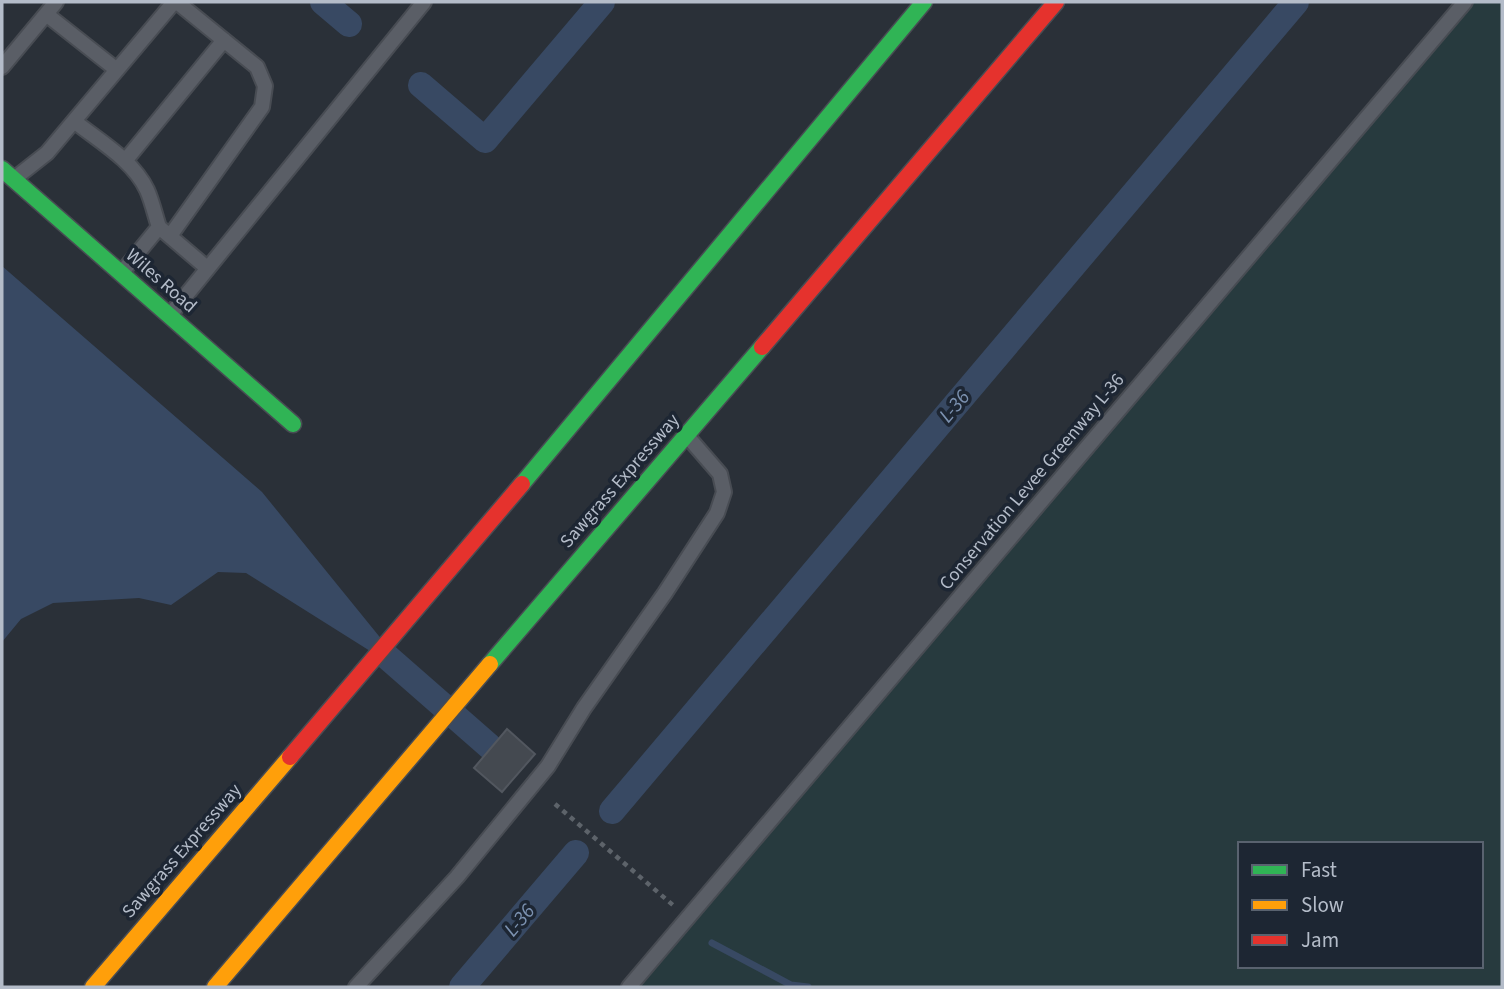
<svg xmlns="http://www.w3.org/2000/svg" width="1504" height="989" viewBox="0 0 1504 989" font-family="'Source Sans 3',sans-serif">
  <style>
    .green { fill: #273a3e; fill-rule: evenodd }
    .water { fill: #384963 }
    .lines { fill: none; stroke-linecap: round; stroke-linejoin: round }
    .stream { stroke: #384963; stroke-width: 7 }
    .canal { stroke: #384963; stroke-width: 26 }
    .building { fill: #444950; stroke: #52575f; stroke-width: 2 }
    .lane-casing { stroke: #484c53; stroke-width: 18 }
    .fast-casing { stroke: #484c53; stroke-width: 19 }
    .slow-casing { stroke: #484c53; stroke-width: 19 }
    .jam-casing { stroke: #484c53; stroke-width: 19 }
    .path { stroke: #5d636a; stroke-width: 4.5; stroke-dasharray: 5 5; stroke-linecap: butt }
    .lane { stroke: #5a5e66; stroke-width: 14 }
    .fast { stroke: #30b455; stroke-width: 16 }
    .slow { stroke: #ff9f0a; stroke-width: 16 }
    .jam { stroke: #e5322d; stroke-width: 16 }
    .labels { text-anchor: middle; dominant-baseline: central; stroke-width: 7; stroke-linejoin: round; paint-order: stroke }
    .street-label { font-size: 19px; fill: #b4bcc9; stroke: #1d2633 }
    .water-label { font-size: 21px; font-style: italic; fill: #7c92b1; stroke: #1d2633 }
  </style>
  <rect width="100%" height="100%" fill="#2a3038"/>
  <path class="green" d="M1465,2h37v985h-873zM1240,844h241v122h-241z"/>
  <path class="water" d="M2,266l260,226 151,186 -167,-105 -28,-1 -47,33 -32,-7 -86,5 -32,16 -19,23z"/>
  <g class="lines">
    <path class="stream" d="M712,943l79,42 17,2"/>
    <path class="canal" d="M323,2l26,22
      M421,85l64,55 117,-138
      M385,655l104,91
      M612,811l684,-809
      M462,987l114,-134"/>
  </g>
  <path class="building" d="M507,729l28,25 -33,38 -28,-24z"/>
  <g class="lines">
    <defs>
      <path id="lane" d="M46,14l71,56
        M2,67l54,-65
        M74,121c25,20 59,39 73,69 5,11 8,25 12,37
        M125,161l99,-121
        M14,179l33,-26 127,-151
        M170,236l92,-129 3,-21 -8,-19 -80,-65
        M123,271l36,-44 48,41
        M170,315l254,-313
        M356,987l101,-110 91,-111 36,-58 81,-115 52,-80 7,-21 -4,-18 -32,-37
        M629,987l836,-985"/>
      <path id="fast" d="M2,169l291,255
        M522,484l402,-482
        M490,664l272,-317"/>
      <path id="slow" d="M93,987l197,-230
        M215,987l275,-323"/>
      <path id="jam" d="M762,347l294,-345
        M290,757l232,-273"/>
    </defs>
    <use href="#lane" class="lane-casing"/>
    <use href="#fast" class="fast-casing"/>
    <use href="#slow" class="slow-casing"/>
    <use href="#jam" class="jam-casing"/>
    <path class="path" d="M555,804l119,102"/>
    <use href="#lane" class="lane"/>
    <use href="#fast" class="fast"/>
    <use href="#slow" class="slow"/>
    <use href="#jam" class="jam"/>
  </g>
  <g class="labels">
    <g class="street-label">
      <text transform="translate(161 281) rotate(41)">Wiles Road</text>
      <text transform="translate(620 481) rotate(-49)">Sawgrass Expressway</text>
      <text transform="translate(1032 482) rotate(-50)">Conservation Levee Greenway L-36</text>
      <text transform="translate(182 851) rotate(-49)">Sawgrass Expressway</text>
    </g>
    <g class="water-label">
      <text transform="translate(954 406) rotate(-50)">L-36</text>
      <text transform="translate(519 920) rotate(-50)">L-36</text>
    </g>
  </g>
  <rect width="1504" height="989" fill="none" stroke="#b4bcc9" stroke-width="7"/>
  <rect x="1238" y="842" width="245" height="126" fill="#1d2633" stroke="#59626f" stroke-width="2"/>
  <rect x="1252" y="865" width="35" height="10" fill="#30b455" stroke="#59626f" stroke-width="2"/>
  <text x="1301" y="877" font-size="21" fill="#b4bcc9">Fast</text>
  <rect x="1252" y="900" width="35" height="10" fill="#ff9f0a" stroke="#59626f" stroke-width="2"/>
  <text x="1301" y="912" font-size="21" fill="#b4bcc9">Slow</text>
  <rect x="1252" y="935" width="35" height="10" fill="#e5322d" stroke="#59626f" stroke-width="2"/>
  <text x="1301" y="947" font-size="21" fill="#b4bcc9">Jam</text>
</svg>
